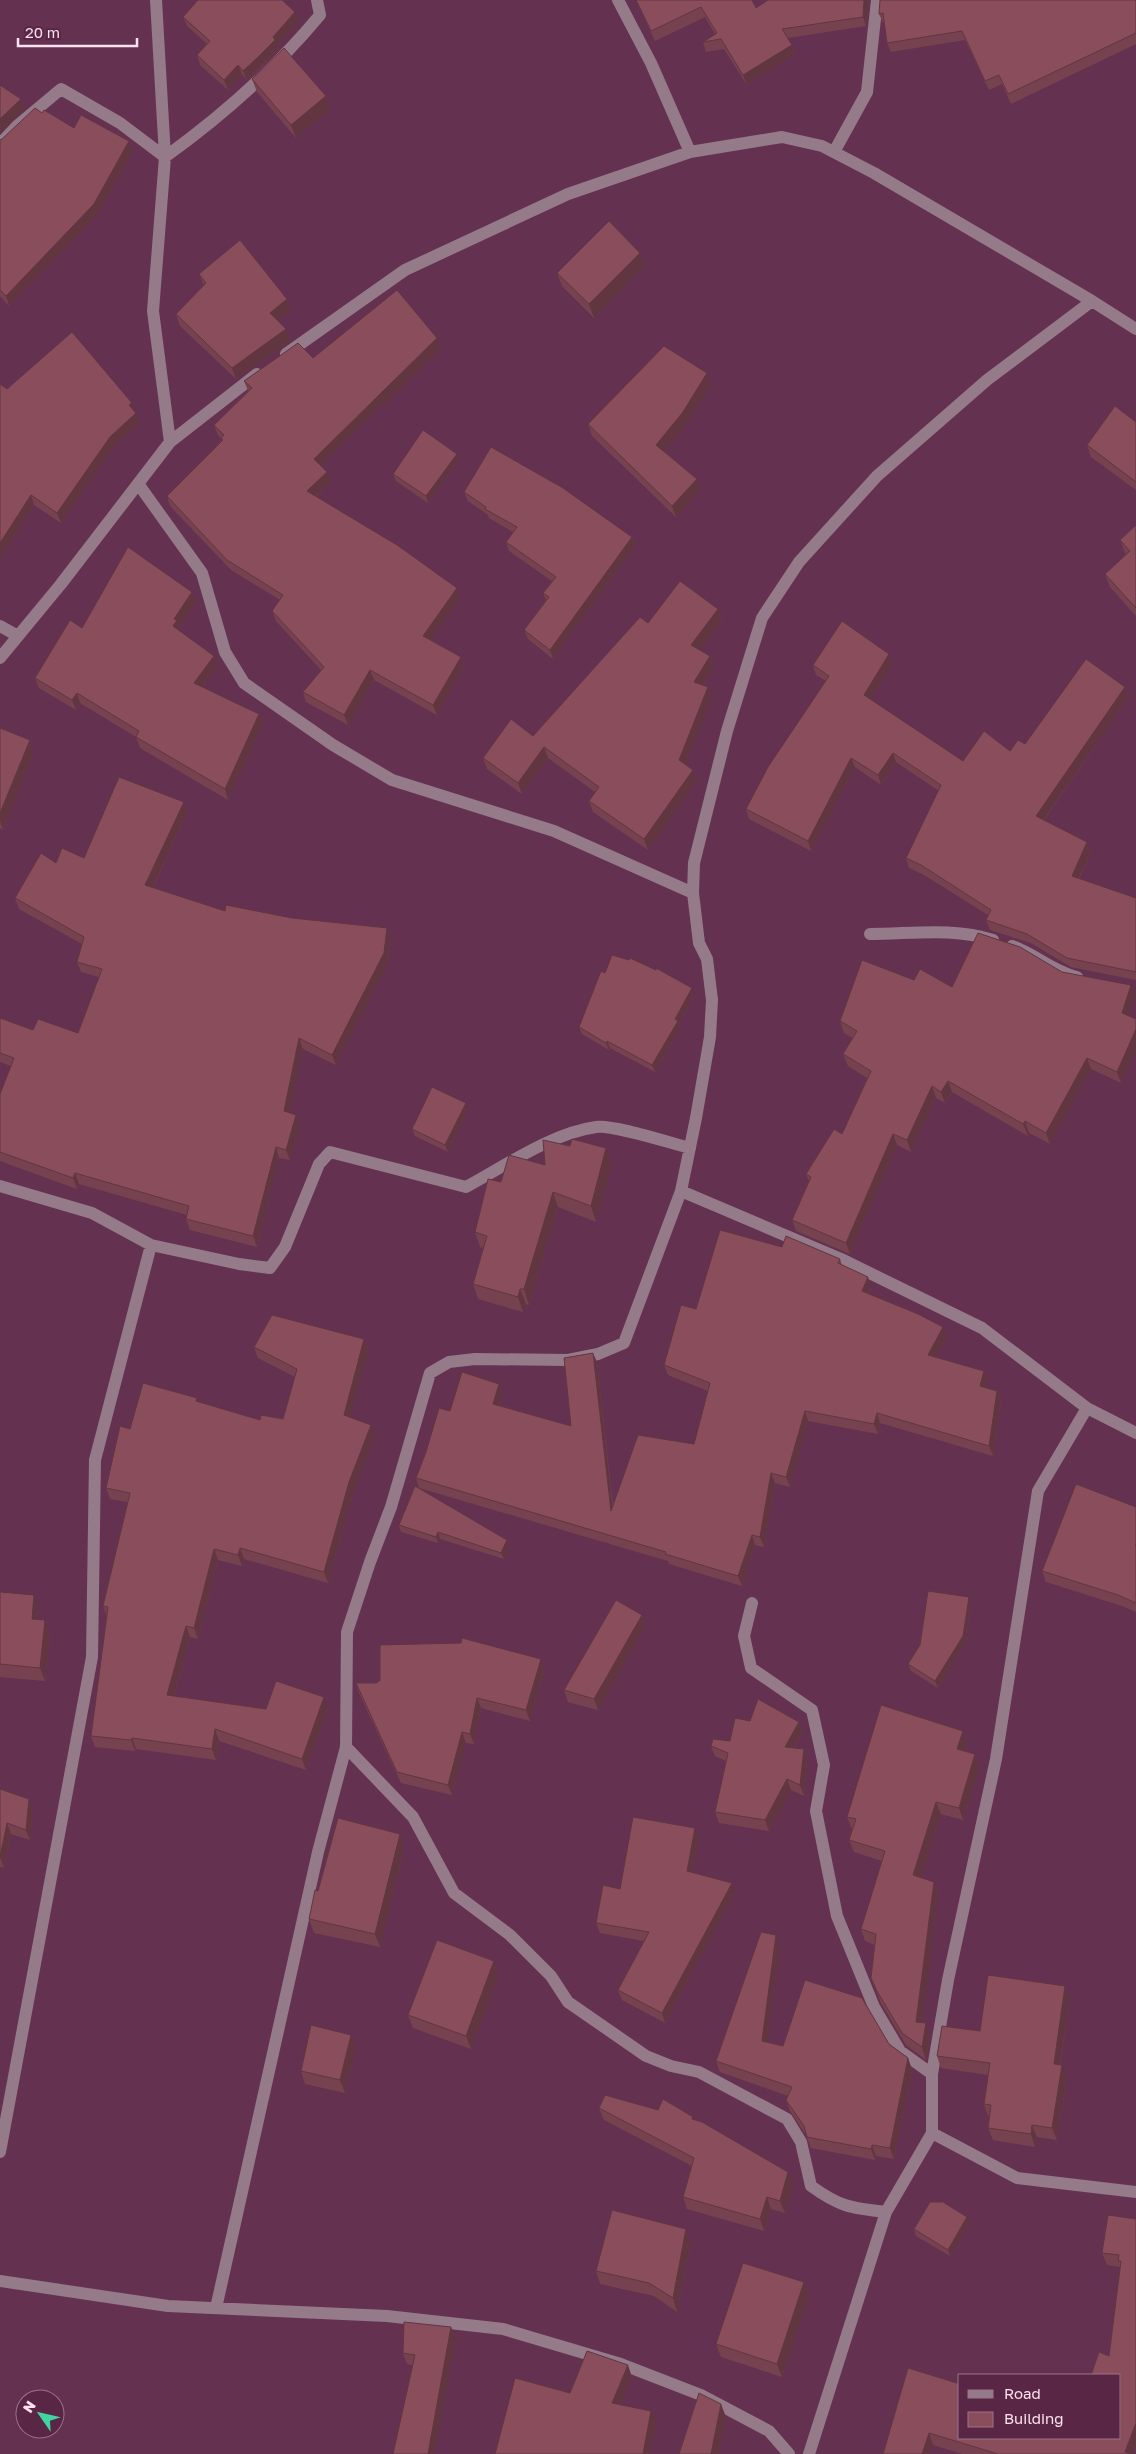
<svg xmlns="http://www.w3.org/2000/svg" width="1136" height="2454" viewBox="0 0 1136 2454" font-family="'Golos Text',sans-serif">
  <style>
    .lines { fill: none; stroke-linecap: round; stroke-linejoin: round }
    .minor { stroke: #957b89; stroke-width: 12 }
    .wall { fill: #77424f }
    .shaded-wall { fill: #613640 }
    .building { fill: #8a4d5c; stroke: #613640 }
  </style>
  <rect width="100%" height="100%" fill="#643250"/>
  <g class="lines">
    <path class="minor" d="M156,0l9,157 -12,154 17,131
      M618,0l33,63 39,89
      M0,144l18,-19 43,-36 59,34 45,34c57,-41 110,-88 155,-142l-3,-15
      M834,152l33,-60 10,-92
      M286,354l119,-84 163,-76 122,-42 92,-15 40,9 52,27 218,128 44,28
      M139,485l63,88 23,79 19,31 89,62 59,35 162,51 139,62
      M0,626l18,10
      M0,658l61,-74 109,-142 87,-68
      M870,934c40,0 84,-7 123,6
      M1012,946c23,8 42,26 65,31
      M0,1186l92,27 59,32 88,19 31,4 15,-21 34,-83 11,-12 136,35c39,-21 86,-54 130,-60 16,-3 74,16 94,21
      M681,1191l160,68 141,69 105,80
      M752,1603l-8,33 7,32 61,42 12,55 -8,46 21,105 37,91 26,44 32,23
      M346,1747l67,70 41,76 56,42 41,41 17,26 78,54 25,10 28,6 88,47 14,23 10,44c29,21 40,22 75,26
      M932,2133l85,45 119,14
      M0,2152l92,-495 3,-197 56,-215
      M0,2281l168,25 219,10 116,13 118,35 80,31 68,36 20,23
      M216,2308l102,-456 28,-105 1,-115 23,-70 21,-55 39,-134 19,-11 26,-3 93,1 30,-6 26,-11 57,-152 15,-73 14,-81 2,-37 -5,-41 -8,-16 -6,-50 1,-30 33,-132 35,-113 37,-56 78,-86 110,-96 105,-79
      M809,2454l77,-242 46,-79v-59l16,-94 48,-221 42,-268 49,-83 49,25"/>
  </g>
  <path class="wall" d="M636,0l120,8 113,-8 -3,26 -78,12 4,7 3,9 -48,31 -23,-36 -18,3 -3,-10 12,-8 -10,-17 -50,24z
    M1136,0v44l-125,60 -9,-20 -13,6 -24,-50 -74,12 -4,-9 -3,-20h-1l-4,-9z
    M183,17l116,5 -22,24 1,3 -17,18 -14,13 -5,-6 -14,16 -28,-25 -3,-10 10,-11 -20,-18z
    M252,79l74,17 4,13 -34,29 -39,-46z
    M42,113l32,15 55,13 4,11 -35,62 -89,92 -9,-10v-156l2,-1z
    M640,253l5,13 -51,52 -32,-32 -5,-13z
    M199,274l88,25 4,11 -13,11 12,20 -54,38 -56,-53 -4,-12 28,-28z
    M441,348l-120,118 6,6 4,10 -15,14 141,92 3,10 -29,42 30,17 3,10 -27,48 -63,-35 -26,45 -42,-23 -3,-10 18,-22 -45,-49 -4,-10 8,-11 -49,-30 -61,-64 -3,-10 55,-56 -4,-5 -4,-10 34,-34 -4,-10 69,-23z
    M711,385l-24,39 -23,27 33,28 4,11 -25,27 -84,-81 -4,-12z
    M7,389l128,23 5,11 -26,24 -53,76 -27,-18 -34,54z
    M1136,422v68l-45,-33 -4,-12z
    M459,461l-31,42 -32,-22 -3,-7z
    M464,492l168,45 3,9 -82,113 -25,-20 -4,-9 22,-30 -3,-7 9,-12 -43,-30 -3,-9 7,-10 -24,-14 -1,-3 -20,-14z
    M1136,525v91l-26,-29 -5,-13 21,-20 -1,-1 -5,-13z
    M192,592l4,10 -17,25 1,4 34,25 4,10 -16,21 61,37 -35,76 -88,-52 -4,-11 -56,-34 -4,7 -37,-22 -4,-10 47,-50z
    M718,609l4,12 -23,29 11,6 4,11 -11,18 5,2 4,11 -27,66 8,6 4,11 -49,69 -55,-38 -4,-11 6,-9 -47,-34 -26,36 -35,-25 -4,-11 50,-22 115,-113z
    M893,664l-23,35 93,62 47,-10 15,-7 100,-57 4,10 -85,123 43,22 4,10 -12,27 57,19v82l-65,-13 -40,-24 -41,-13 -4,-10 2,-5 -64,-40 -15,-7 -3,-10 33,-67 -43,-29 -15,23 -26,-18 -44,84 -62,-32 -3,-10 80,-128 -10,-6 -3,-10z
    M0,728l30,12 4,13 -31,77 -3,-2z
    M187,812l-34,76 72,23 162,17 4,11 -3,24 -52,102 -33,-16 -14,64 11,12 -10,35 -11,-2 -22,89 -67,-17 -4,-11 1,-4 -108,-31 -2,5 -77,-28v-67l11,-28 -11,-4v-44l33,12 45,3 21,-56 -18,-5 -4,-10 5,-18 -63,-35 -4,-11 41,-35 28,-5z
    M1062,972l74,24 -7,20 7,3v31l-15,33 -30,-14 -41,75 -21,-11 -1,3 -76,-44 -7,11 -9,-5 -25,54 -14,-7 -47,109 -54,-23 -4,-11 17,-39 -3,-7 36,-40 25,-56 -19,-12 -5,-12 10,-16 -9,-5 -4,-12 74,-41 38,7z
    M605,973l89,21 -15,30 1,4 -25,44 -45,-24 -1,2 -27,-16 -3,-7z
    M468,1110l-20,42 -33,-16 -3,-7z
    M612,1163l-16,59 -38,-15 -29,98 -3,-1 -3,8 -45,-13 -5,-15 10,-36 -3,-1 -5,-15 26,-50 44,-17z
    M782,1247l58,12 2,6 29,22 -2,7 78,43 -11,20 52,24 -2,7 11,3 4,10 -8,55 -113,-33 -2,11 -70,-13 -18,66 -15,-4 -11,64 -9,-2 -13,41 -73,-22 -1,-3 -249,-73 -3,-10 34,-67 49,-27 3,10 -3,11 72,21 26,-64 16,144 81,-62 14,-53 -40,-16 -4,-10 32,-56z
    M364,1339l4,11 -18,68 25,18 -22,57 -25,90 -84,-24 -2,7 -24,-6 -20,79 -8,-2 -16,59 92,13 62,-1 -22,62 -87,-29 -3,19 -80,-11 -1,2 -40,-4 -4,-11 16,-119 -4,-11 25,-104 -18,-3 -4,-11 24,-59 69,-27 61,18 23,-1 12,-42 -37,-19 -4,-11z
    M1136,1507v105l-14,-6 -76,-24 -4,-11z
    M399,1525l108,15 2,7 -5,12 -64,-20 -2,4 -37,-11z
    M0,1592l39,16 -1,11 12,14 -5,48 -45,-4z
    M971,1603l-5,40 -28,45 -27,-17 -3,-7z
    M642,1615l4,11 -48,84 -30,-8 -4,-12z
    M544,1670l-14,51 -49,-13 -7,36 -8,-1 -14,52 -51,-12 -42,-90 -3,-10h21z
    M750,1721l49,1 4,10 -9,16 10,1 3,10 -3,37 -13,-6 -22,41 -50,-8 -4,-11 11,-51 -11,-5 -4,-10 19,-5z
    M967,1743l-2,8 10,3 5,13 -17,53 -22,-6 -20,64 13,4 4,12 -16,129 8,13 -4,24 -20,-15 -25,-42 -10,-25 4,-33 -10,-4 -4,-12 21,-68 -28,-9 -5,-12 4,-11h-1l-5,-12z
    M0,1789l33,21 -3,30 -19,-6 -7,34 -4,-1z
    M400,1834l4,13 -24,100 -66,-14 -5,-14z
    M699,1837l-7,35 43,21 -70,130 -43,-23 -4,-10 26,-49 -44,-8 -4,-10 24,-34z
    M780,1947l-13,96 16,3 106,-2 19,14 4,12 -18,89 -18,-3 -1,4 -64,-12 -5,-13 -16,-24 -4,-11 2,-4 -68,-24 -4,-11z
    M499,1974l-28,75 -58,-21 -5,-13z
    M1065,1986l5,13 -10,66 7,12 -10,63 -20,-3 -2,10 -42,-7 -5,-12 2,-11 -2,-1 -4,-12 4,-29 -47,-7 -4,-12 43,-25z
    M351,2035l5,13 -11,45 -40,-9 -4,-13z
    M599,2108l95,12 99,64 -8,29 -14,-4 -7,22 -77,-22 -4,-12 9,-31 -88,-46z
    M1136,2219v228l-3,7h-170l-30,-9 -3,9h-47l25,-86 212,70 -11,-82 11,-88v-1l-13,-2 -5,-12z
    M970,2223l-20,33 -34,-20 -2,-7z
    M691,2242l-14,70 -23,-16 -54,-12 -4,-13z
    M804,2282l5,14 -27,81 -61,-20 -5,-13z
    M456,2338l-44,27 -5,-1 -4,-11z"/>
  <path class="shaded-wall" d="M864,0h5l-3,26 -3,-9z
    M295,12l4,10 -22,24 1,3 -31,31 -4,-9z
    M792,45l3,9 -48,31 -4,-10z
    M238,65l4,9 -14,16 -4,-10z
    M326,96l4,13 -34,29 -5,-13z
    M21,99l4,10 -25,24v-14z
    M129,141l4,11 -35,62 -89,92 -3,-10z
    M640,253l5,13 -51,52 -5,-14z
    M287,299l4,11 -16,14 -5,-11z
    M286,329l4,12 -54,38 -4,-11z
    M437,338l4,10 -123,121 -4,-10z
    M707,373l4,12 -24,39 -27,32 -4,-11z
    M132,403l3,10 -6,-8z
    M136,413l4,10 -26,24 -53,76 -4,-10 53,-76z
    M457,454l2,7 -31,42 -2,-7z
    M327,472l4,10 -21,19 -3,-10z
    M697,479l4,11 -25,27 -4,-11z
    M31,495l3,10 -34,54v-16z
    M632,537l3,9 -82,113 -3,-9z
    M457,588l3,10 -33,48 -4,-10z
    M192,592l4,10 -17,25 1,4 -3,5 -4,-10 1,-7z
    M718,609l4,12 -27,35 -4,-11z
    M889,654l4,10 -26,40 -3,-9z
    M214,656l4,10 -21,27 -3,-10z
    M710,656l4,11 -16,26 -4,-11z
    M461,657l3,10 -27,48 -4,-10z
    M370,670l4,10 -26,45 -4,-10z
    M708,687l4,11 -29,73 -4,-11z
    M1125,687l4,10 -89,128 -4,-9z
    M77,693l3,10 -4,7 -4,-10z
    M259,714l4,10 -35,76 -3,-11z
    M30,740l4,13 -31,77 -3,-9v-8z
    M544,747l4,11 -26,36 -4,-11z
    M893,753l3,9 -15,23 -3,-10z
    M851,758l4,9 -44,84 -3,-10z
    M693,770l4,11 -49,69 -4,-11z
    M184,802l3,10 -38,84 -4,-11z
    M1087,842l4,10 -16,34 -3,-10z
    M387,928l4,11 -3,24 -52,102 -4,-10z
    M1131,985l5,11 -10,28 -4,-11z
    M692,988l2,6 -15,30 1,4 -25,44 -3,-7z
    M1136,1029v21l-15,33 -4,-11z
    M299,1038l4,11 -15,72 -4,-10z
    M607,1041l3,7 -1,2 -3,-7z
    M1087,1058l4,11 -41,75 -4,-11z
    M948,1081l4,11 -7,11 -4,-11z
    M932,1086l4,12 -25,54 -4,-12z
    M466,1103l2,7 -20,42 -3,-7z
    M296,1115l4,10 -10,35 -4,-10z
    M1025,1121l4,12 -1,3 -5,-12z
    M893,1134l4,11 -47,109 -4,-11z
    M276,1147l3,11 -22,89 -4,-11z
    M606,1148l6,15 -16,59 -5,-16z
    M75,1173l4,11 -2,5 -4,-11z
    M553,1192l5,15 -29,98 -5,-16z
    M868,1277l3,10 -6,14 -3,-10z
    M520,1289l6,15 -3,8 -5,-15z
    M943,1327l4,10 -15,28 -4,-10z
    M364,1339l4,11 -20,76 -4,-11z
    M593,1353l4,9 17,159 -3,-10z
    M984,1371l4,10 -4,15 -4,-10z
    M499,1384l3,10 -6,20 -3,-10z
    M997,1391l4,10 -8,55 -4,-10z
    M805,1411l3,10 -18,66 -4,-10z
    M877,1413l3,10 -2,11 -4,-10z
    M371,1425l4,11 -22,57 -25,90 -4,-11 25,-90z
    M771,1473l4,10 -11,64 -4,-10z
    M438,1532l2,7 -2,4 -2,-6z
    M752,1535l3,10 -13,41 -4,-10z
    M507,1540l2,7 -5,12 -3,-6z
    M240,1548l4,11 -2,7 -4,-11z
    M214,1549l4,11 -20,79 -4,-11z
    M34,1595l5,13 -2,24 -5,-13z
    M969,1597l2,6 -5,40 -28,45 -3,-7z
    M642,1615l4,11 -48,84 -4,-11z
    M45,1620l5,13 -5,48 -5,-13z
    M186,1626l4,11 -19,69 -4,-11z
    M541,1659l3,11 -14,51 -4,-11z
    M324,1697l4,11 -22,62 -4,-11z
    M477,1698l4,10 -7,36 -4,-10z
    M799,1722l4,10 -15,25 -3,-10z
    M215,1729l4,12 -3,19 -4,-11z
    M963,1731l4,12 -5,18 -5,-12z
    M462,1732l4,11 -14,52 -4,-10z
    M132,1738l4,11 -1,2 -4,-11z
    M804,1749l3,10 -3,37 -4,-11z
    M975,1754l5,13 -17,53 -4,-12z
    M787,1779l4,11 -22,41 -4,-11z
    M29,1799l4,11 -3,30 -4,-10z
    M936,1802l5,12 -23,74 -5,-13z
    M7,1823l4,11 -7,34 -4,-11z
    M695,1828l4,9 -8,44 -4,-10z
    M400,1834l4,13 -24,100 -5,-13z
    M934,1882l4,12 -17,140 -5,-12z
    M732,1883l3,10 -70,130 -3,-10z
    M776,1935l4,12 -14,106 -4,-12z
    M494,1961l5,13 -28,75 -5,-13z
    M1065,1986l5,13 -12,77 -4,-12z
    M926,2023l4,13 -4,24 -4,-13z
    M351,2035l5,13 -11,45 -5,-13z
    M908,2058l4,12 -18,89 -4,-11z
    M1062,2065l5,12 -10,63 -5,-12z
    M1032,2125l5,12 -2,10 -4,-13z
    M872,2145l4,11 -1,4 -4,-11z
    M788,2172l5,12 -8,29 -5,-12z
    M767,2197l4,12 -7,22 -4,-12z
    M967,2217l3,6 -20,33 -2,-6z
    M686,2229l5,13 -14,70 -4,-14z
    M804,2282l5,14 -27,81 -5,-13z
    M451,2327l5,11 -22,116h-6z
    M628,2365l4,12 -15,38 -5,-12z
    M721,2404l5,13 -7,37h-8z
    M651,2411l5,12 -6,31h-7z
    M1136,2423v24l-3,7h-7l-1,-2z
    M929,2433l4,12 -3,9h-8z"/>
  <path class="building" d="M198,0h84l13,12 -22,25 2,3 -18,18 -14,13 -5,-6 -14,15 -27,-25 13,-14 -27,-24z
    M636,0h116l4,8 12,-8h96l-1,17 -81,12 10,16 -49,30 -22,-36 -18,3 14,-9 -16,-26 -50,24z
    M880,0h256v33l-128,61 -9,-19 -14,6 -23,-50 -75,12 -4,-30 -4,1z
    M284,48l42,48 -35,29 -39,-46z
    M0,85l21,14 -21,20z
    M35,108l7,5 2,-3 30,18 7,-13 48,26 -35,63 -88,92 -6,-6v-150l2,-1z
    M609,221l31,32 -51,51 -32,-31z
    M240,240l47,59 -17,14 16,16 -54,39 -56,-54 30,-31 -7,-9z
    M397,290l40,48 -123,121 13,13 -20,19 90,54 60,43 -34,48 38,21 -28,48 -63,-35 -26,45 -41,-23 21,-25 -52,-56 11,-16 -56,-35 -60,-64 56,-56 -2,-2 3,-3 -10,-10 38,-37 -8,-7 54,-38 15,15z
    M72,332l60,71 -3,2 7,8 -26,24 -53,76 -26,-18 -31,48v-159l7,5z
    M664,346l43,27 -24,39 -27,33 41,34 -25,27 -84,-82z
    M1115,406l21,16v60l-49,-37z
    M423,430l34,24 -31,42 -33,-22z
    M491,447l72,41 69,49 -82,113 -26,-20 25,-33 -6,-4 13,-16 -50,-35 11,-15 -32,-18 1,-2 -22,-15z
    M1136,525v83l-31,-34 25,-23 -10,-11z
    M128,547l64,45 -18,27 3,1 -4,6 41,30 -20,27 65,31 -34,75 -89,-52 3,-6 -62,-38 -5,7 -37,-22 35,-58 12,8z
    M680,581l38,28 -27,36 19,11 -16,26 14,5 -29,73 14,10 -49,69 -55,-38 10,-14 -55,-40 -26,36 -35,-25 28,-39 22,17 107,-119 8,6z
    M842,621l47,33 -25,41 99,66 21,-30 26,20 8,-11 7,4 61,-85 39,28 -89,129 51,26 -15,34 64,22v74l-69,-14 -40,-24 -41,-14 5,-10 -70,-45 -15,-7 35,-73 -48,-32 -15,22 -27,-17 -43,83 -62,-32 22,-42 61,-91 -16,-11z
    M0,728l30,12 -30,73z
    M119,777l65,25 -39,83 80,26 1,-6 66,13 95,10 -3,25 -52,102 -33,-17 -15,73 12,4 -10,35 -10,-3 -23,89 -67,-17 3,-13 -114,-33 -2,5 -73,-26v-58l14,-36 -14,-5v-35l33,12 5,-11 40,14 24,-64 -25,-7 7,-25 -69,-39 26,-45 15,10 6,-15 22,10z
    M978,933l42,14 42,25 69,13 -9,28 14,6v10l-19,43 -30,-14 -41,75 -21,-12 -2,3 -75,-43 -7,11 -9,-6 -25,54 -14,-6 -47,109 -54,-23 19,-43 -5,-3 28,-45 8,5 29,-63 -28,-17 14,-23 -17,-10 22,-61 52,20 6,-11 32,18z
    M612,955l17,5 1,-2 26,12v-2l36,20 -17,31 3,2 -26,44 -45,-24 -1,2 -27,-16 22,-56 4,2z
    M432,1087l34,16 -21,42 -33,-16z
    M572,1139l34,9 -15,58 -38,-14 -29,97h-4l-2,8 -45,-13 14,-48 -12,-4 13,-53 13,3 8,-27 36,10 -2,-25 27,6z
    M720,1230l62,17 4,-11 54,23 -2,4 30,14 -6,14 56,23 25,13 -15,28 56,16 -4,15 17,5 -8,55 -112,-33 -3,11 -69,-13 -19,66 -15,-4 -11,64 -8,-2 -14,41 -73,-22 1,-2 -250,-74 10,-26 13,-44 11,3 12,-39 37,12 -6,20 78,22 -7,-68 29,-5 18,158 27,-76 56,9 16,-61 -46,-18 17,-60 15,4z
    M272,1315l92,24 -20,76 27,10 -22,57 -25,90 -84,-24 -2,7 -24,-6 -20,79 -8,-2 -19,69 99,14 10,-28 48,16 -22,62 -87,-30 -3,20 -80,-11 -1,2 -40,-4 17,-129 -5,-1 27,-113 -24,-5 14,-62 10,3 13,-46 54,15 -1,3 64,19 1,-5 22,4 14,-50 -43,-22z
    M1076,1484l60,23v38h-1l1,1v57l-18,-8 -76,-24z
    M415,1486l92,54 -6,13 -63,-21 -2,5 -37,-12z
    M928,1591l41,6 -6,39 -28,45 -27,-17 12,-19z
    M0,1592l34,3 -2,24 13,1 -5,48 -40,-4z
    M616,1600l26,15 -48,84 -30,-9z
    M462,1638l79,21 -15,51 -49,-12 -7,36 -8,-2 -14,53 -51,-13 -41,-89h21l1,-2h2v-36l81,-2z
    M758,1699l41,23 -14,25 19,2 -4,36 -13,-6 -22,41 -50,-8 13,-59 -17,-7 2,-7 17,2 5,-23 15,3z
    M881,1705l82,26 -6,18 18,5 -16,54 -23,-6 -23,73 21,7 -18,140 10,1 -4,24 -20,-14 -25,-42 -6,-13 5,-44 -15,-5 24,-78 -36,-11 7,-21 -9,-2z
    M0,1789l29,10 -3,31 -19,-7 -7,34z
    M633,1817l62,11 -8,43 45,12 -70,130 -44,-23 31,-58 -53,-9 7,-38 17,4z
    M338,1818l62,16 -25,100 -66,-15 6,-29 3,1z
    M761,1932l15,3 -14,106 21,5 22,-66 57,18 27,46 19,14 -18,90 -18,-3 -1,4 -64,-12 -3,-11 -18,-26 6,-13 -76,-26z
    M437,1940l57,21 -28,75 -58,-21z
    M988,1975l77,11 -11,78 8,1 -10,63 -20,-3 -1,9 -43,-6 3,-23 -7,-1 6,-41 -53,-7 5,-30 38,5z
    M311,2025l40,10 -11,45 -39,-9z
    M605,2095l53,15 5,-11 30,18 -1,2 10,3 86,50 -8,29 -13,-4 -7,22 -77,-22 11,-39 -95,-50z
    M930,2202h13l24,15 -19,33 -34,-21z
    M612,2210l74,19 -13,69 -24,-15 -53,-12z
    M1108,2215l28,4v204l-11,29 4,1v1h-131l-69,-21 -7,21h-39l25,-86 52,16v54h160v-63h-29l8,-23 10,4 12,-95h-3l1,-6 -17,-2z
    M743,2263l61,19 -27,82 -61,-20z
    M404,2322l47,5 -23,127h-35l22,-99 -12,-2z
    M587,2351l41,14 -16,38 39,8 -8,43h-148l20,-76 55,15z
    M699,2393l22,11 -10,50h-32z"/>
  <rect x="958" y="2374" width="162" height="65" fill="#592745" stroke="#9a7289"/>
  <rect x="968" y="2390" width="25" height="8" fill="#957b89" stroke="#9a7289"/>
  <text x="1004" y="2399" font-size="15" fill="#fce2ef">Road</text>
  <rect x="968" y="2412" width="25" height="15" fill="#8a4d5c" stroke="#9a7289"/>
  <text x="1004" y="2424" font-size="15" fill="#fce2ef">Building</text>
  <g transform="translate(40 2414) rotate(304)"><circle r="24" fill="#592745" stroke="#9a7289"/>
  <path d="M0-4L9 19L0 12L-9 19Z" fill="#41d4a1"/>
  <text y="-8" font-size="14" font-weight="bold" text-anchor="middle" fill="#fce2ef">N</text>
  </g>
  <path d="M18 38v8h119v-8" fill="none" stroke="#fce2ef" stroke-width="2.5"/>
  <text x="25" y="38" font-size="15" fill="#fce2ef" stroke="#592745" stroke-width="4" paint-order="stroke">20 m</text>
</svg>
